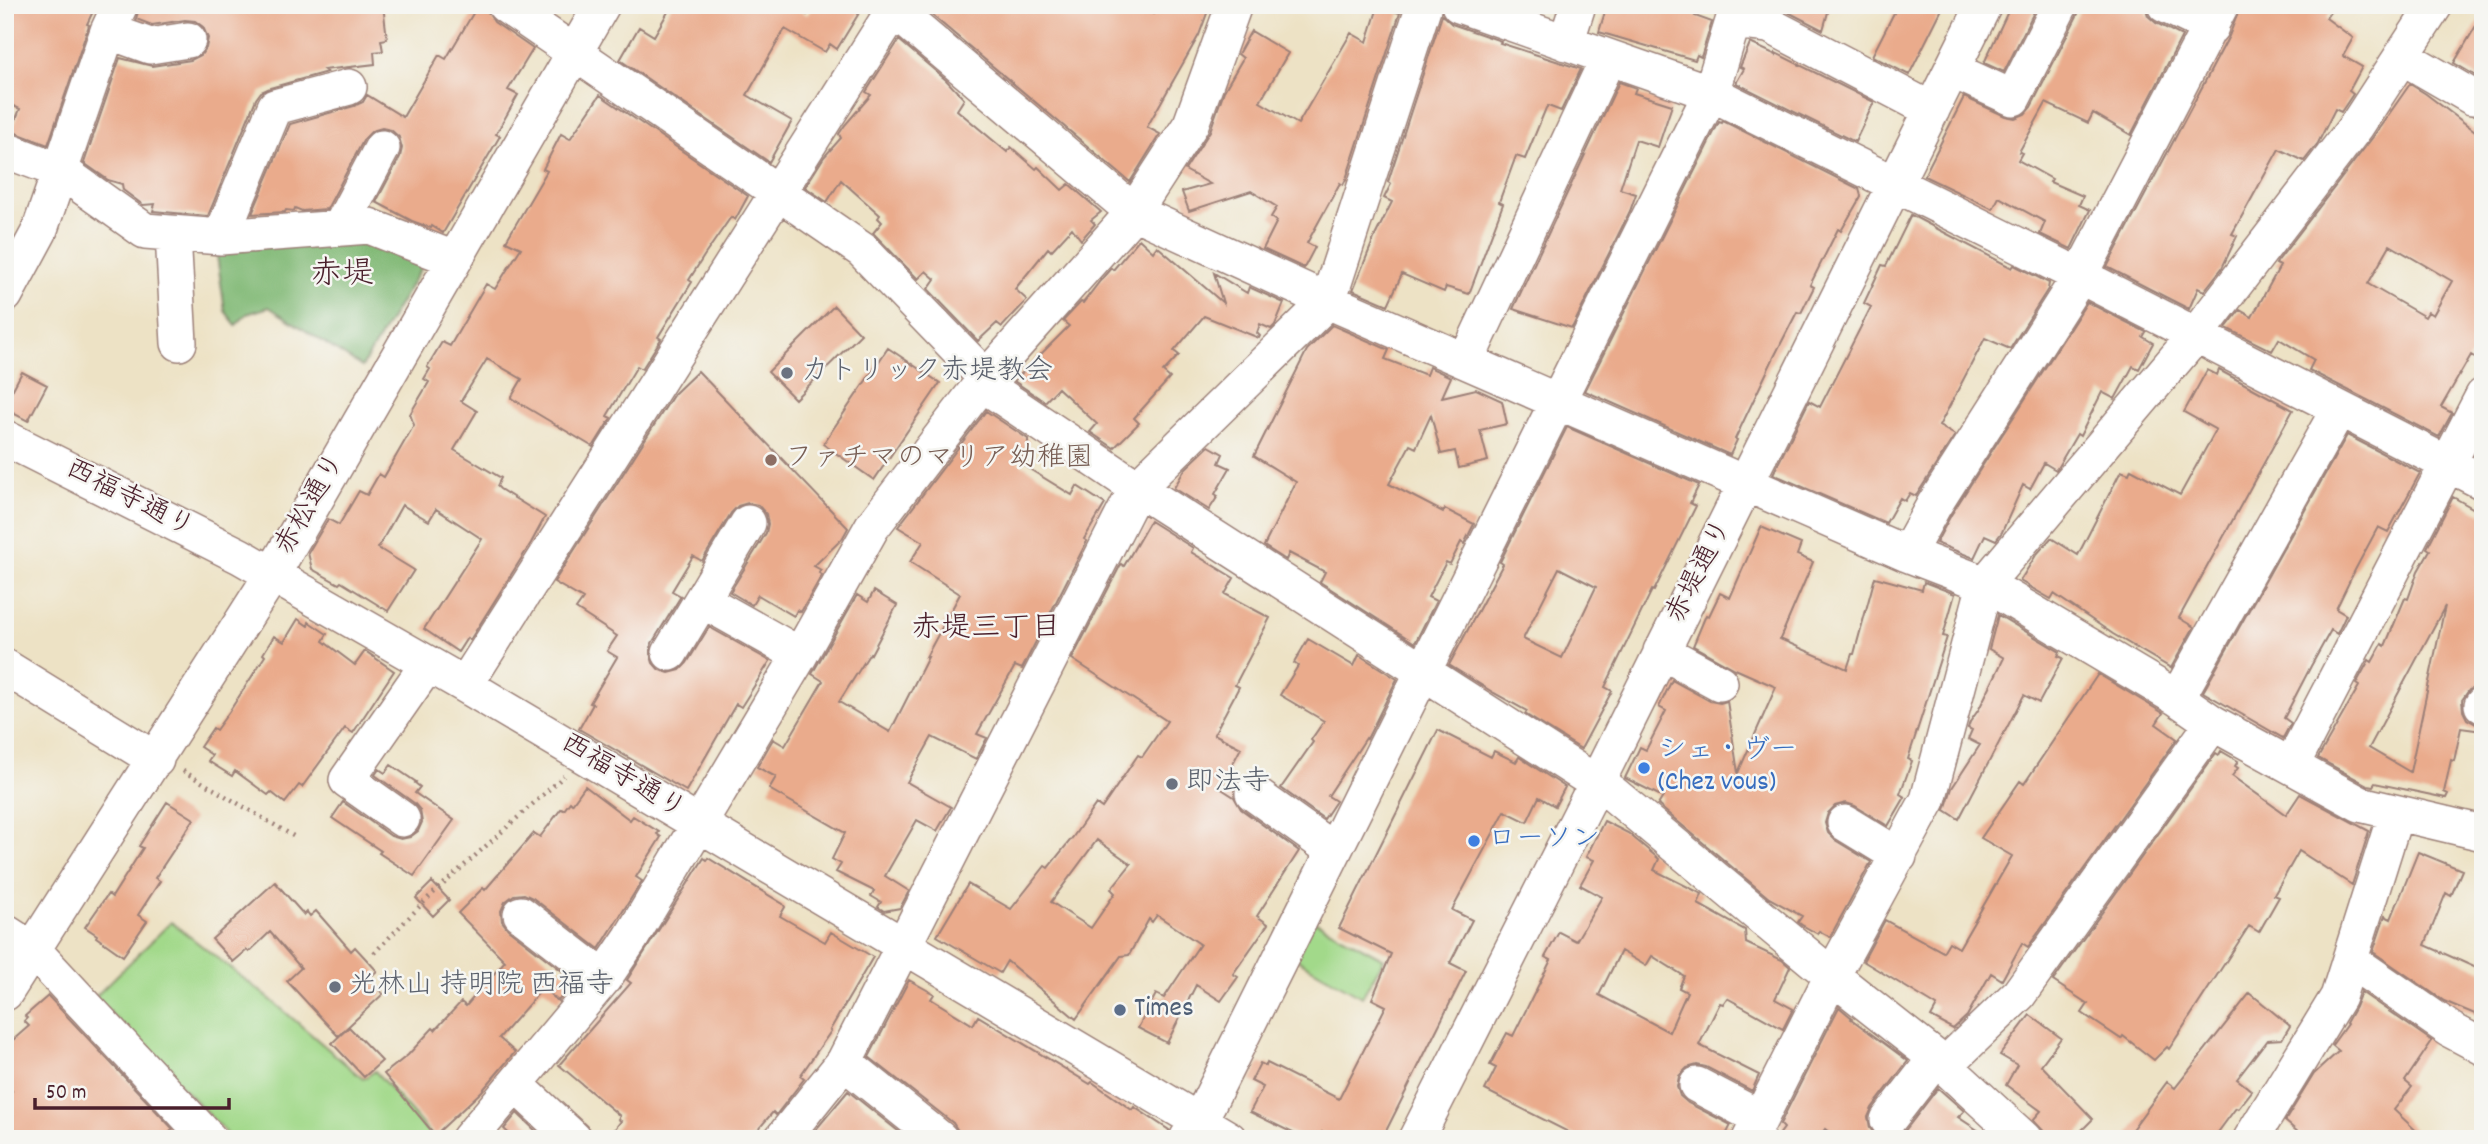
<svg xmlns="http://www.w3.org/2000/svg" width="2488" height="1144" viewBox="0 0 2488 1144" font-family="Dekko,'Klee One',sans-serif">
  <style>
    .green { fill: #a2d98a; stroke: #767c5a; stroke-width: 2 }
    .forest { fill: #81b976; stroke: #666c50; stroke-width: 2 }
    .building { fill: #eaab8c; fill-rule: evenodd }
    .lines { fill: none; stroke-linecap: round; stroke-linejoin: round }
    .minor-casing { stroke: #9c8078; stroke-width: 38 }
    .path { stroke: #9c8078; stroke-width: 4.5; stroke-dasharray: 2 5; stroke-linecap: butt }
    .minor { stroke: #fff; stroke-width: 35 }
    .worship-dot { fill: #6b7280; stroke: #f6f6f2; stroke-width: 2.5 }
    .education-dot { fill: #8d6e63; stroke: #f6f6f2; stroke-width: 2.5 }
    .shop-dot { fill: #3f7fe0; stroke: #f6f6f2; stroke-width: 2.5 }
    .service-dot { fill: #5c6f8a; stroke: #f6f6f2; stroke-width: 2.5 }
    .labels { text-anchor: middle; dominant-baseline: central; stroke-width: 5; stroke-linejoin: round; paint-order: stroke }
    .worship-label { font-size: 28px; fill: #5b616d; stroke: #f6f6f2; text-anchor: start }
    .education-label { font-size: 28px; fill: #785e54; stroke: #f6f6f2; text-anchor: start }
    .street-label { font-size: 28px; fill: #4a1f2b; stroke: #f6f6f2 }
    .shop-label { font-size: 28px; fill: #366cbe; stroke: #f6f6f2; text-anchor: start }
    .service-label { font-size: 28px; fill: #4e5e75; stroke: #f6f6f2; text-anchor: start }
    .neighbourhood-label { font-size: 30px; fill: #4a1f2b; stroke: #f6f6f2 }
    .quarter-label { font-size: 32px; fill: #4a1f2b; stroke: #f6f6f2 }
  </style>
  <rect width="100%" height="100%" fill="#f6f6f2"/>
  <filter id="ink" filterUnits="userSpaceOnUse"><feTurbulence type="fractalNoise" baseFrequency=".0143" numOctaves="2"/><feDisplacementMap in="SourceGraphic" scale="14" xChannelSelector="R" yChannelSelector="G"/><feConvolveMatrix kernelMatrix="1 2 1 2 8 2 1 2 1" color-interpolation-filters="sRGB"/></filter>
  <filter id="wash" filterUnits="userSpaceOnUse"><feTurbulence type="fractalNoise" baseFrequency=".00686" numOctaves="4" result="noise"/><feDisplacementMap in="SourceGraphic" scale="28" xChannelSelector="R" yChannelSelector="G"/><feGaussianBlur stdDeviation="1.57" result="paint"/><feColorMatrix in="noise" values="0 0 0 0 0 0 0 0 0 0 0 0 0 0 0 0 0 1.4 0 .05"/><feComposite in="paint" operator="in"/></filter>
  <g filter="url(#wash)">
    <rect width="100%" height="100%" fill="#ede2c5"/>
    <path class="green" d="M1314,921l70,38 -22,38 -68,-39z
      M171,922l99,77 93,80 12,-8 60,68h-203l-137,-142z"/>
    <path class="forest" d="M370,240l55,21 -63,106 -93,-60 -22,7 -11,11 -11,-14 -9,-62z"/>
    <g id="blocks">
      <path class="building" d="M5,5h91l-9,19 2,1 -41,120 -37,-14 9,-22 -15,-7z
        M140,5h243l4,34 -6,1 2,11 -9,1 1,12 -51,6 3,2 -57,16 -9,4 -5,7 -48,117 -55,-5 2,-7 -12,1 -20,-15 -1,-6 -14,-4 -24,-17 36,-105 32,8 39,-6 10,-5 5,-7 2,-10 -5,-11 -8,-6 -10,-1 -33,5 -16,-6z
        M478,5l8,4 8,13 39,27 -25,41 10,5 -22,39 4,2 -57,97 -11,-7 -1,2 -19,-7 -36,-19 24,-45 2,-9 -3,-11 -8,-7 -9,-2 -10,3 -8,8 -37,70 -25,2 -7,-3 -1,3 -8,-1 -1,2 -33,2 38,-90 64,-18 9,-4 4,-7 36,22 36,-62 7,4z
        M672,5h118l17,10 7,-10h50l-27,44 -7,-5 -5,8 -40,-23 -38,66 45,26 -23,41 -149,-102 19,-33 15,9z
        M920,5h216l18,9 3,-9h53l-11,30 -52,92 13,7 -30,48z
        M1607,5h76l14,7 -2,4 17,6 -11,35 -4,-2 -2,5 -96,-28z
        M1791,5h39l-7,25 -35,-18z
        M1898,5h46l-35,70 -37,-19z
        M2011,5l26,1 -33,66 -20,-9z
        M2080,5h65l3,11 8,7 26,13 -51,99 -38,-22 -5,10 -42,-20 -27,49 3,1 -4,7 34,19 -2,3 33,14 -4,9 11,5 -19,39 -31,-15 5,-12 -46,-25 -6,12 -69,-33 40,-79 41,19 10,2 10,-4 6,-7 47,-93z
        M2241,5h94l-9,13 27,20 -10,18 19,11 -13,24 4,3 -12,18 -6,-3 -17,34 -14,18 -25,-12 -47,85 5,2 -15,32 -18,23 -6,-3 -9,21 -82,-42 122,-231z
        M1378,7l22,6 -54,166 -3,6 -3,-2 -33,60 8,4 -11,21 -41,-19 14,-28 -6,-4 6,-10 -26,-16 -62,20 -7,-19 28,-8 -25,-14 25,-39 14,-40 19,-33 -5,-4 13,-23 37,22 -28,49 38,22 53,-91 16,9z
        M2483,14v66l-29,-17z
        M1442,15l10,9 49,17 -1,2 81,26 -20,42 -13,-5 -2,2 -21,51 -9,-3 -17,46 4,2 -34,90 -23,-7 -2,5 -42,-18 -14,31 -35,-15 22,-54 17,-34 -8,-4 7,-14 -3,-2z
        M899,40l47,40 18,19 -7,11 50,42 4,-5 25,22 2,-2 24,23 7,-6 32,28 -10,8 4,4 -14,16 -9,-12 -21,23 -3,-3 -33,41 12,11 -25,27 -5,-4 -19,18 -50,-52 7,-10 -9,-8 -8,8 -45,-46 9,-11 -4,-4 2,-3 -39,-35 -14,22 -22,-15 19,-30 17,-19 -2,-4 6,-9 26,-30 -5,-3z
        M1750,43l26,12v-2l98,49 -19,40 -119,-59 8,-14 -4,-2z
        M1619,82l17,6 -2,5 38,12 -14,42 -22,-7 -16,49 16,5 -6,17 -58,117 -59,-19z
        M2410,84l16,10 57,43v225l-12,-7 -30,52 11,6 -13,24 -130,-67 5,-10 -35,-21 -7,12 -46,-23 14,-18 12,7 28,-51 -4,-2 1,-2 96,-125zM2390,245l62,36 -19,34 -5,-3 -3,5 -57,-33z
        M600,95l148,101 -13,24 -4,-3 -27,39 -15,24 3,2 -34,55 3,2 -19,30 -5,-3 -30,50 4,2 -18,29 -82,-49 11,-19 -35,-20 -26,42 16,10 -23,39 47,28 -4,8 3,3 45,28 -14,26 -61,97 -3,-2 -9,14 -34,-23 58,-90 -46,-30 -7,12 -27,-16 -24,43 36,22 -26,41 -47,-29 -2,2 -27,-15 -4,-16 20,-34 11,6 20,-34 8,4 12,-21 5,3 30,-52 -4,-11 19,-32 -5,-3 6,-10 -3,-2 15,-25 8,4 36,-62 9,5 26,-41 -15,-7 41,-70 -4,-2 18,-35 9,5z
        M1723,121l136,68 2,7 -20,35 -3,-2 -28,56 4,2 -13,26 -4,-1 -23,45 -39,82 2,1 -7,15 -145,-64 134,-269 3,1z
        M1911,215l101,53 2,-3 35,18 -1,6 -38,60 -25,-11 -46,88 16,9 -39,61 -6,-3 -5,8 -5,-3 -14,25 -113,-49 36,-73 11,6 51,-100 -7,-4 18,-38 4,1z
        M1139,239l14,13 4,-6 66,57 -9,-30 33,20 2,-6 35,16 -9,22 -4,4 -11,-5 -3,9 3,3 -1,2 -55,-22 -30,35 5,4 -16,17 7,6 -36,40 5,5 -25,25 -24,-16 7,-8 -39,-36 -13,14 -31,-21 55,-55 -6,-5 18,-19 2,1 17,-22 11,-13 2,2z
        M2087,302l59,30 -3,5 10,6 -14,26 -6,-3 -18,33 -13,-7 -22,44 -3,-2 -21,36 -12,-7 -14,26 -7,-4 -21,47 -6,8 -11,-5 -11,23 -38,-15 15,-28z
        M834,306l27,28 -66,65 -27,-27z
        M1332,325l57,25 -4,9 41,16 3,-8 22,10 -9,20 34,-8 26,12 5,23 -27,6 8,31 -29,7 -4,-17 -14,3 -10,-39 -15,33 -6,-3 -21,39 54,28 2,-3 29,15 -10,20 -3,-2 -11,22 -4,-2 -18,35 8,4 -21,42 -95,-61 5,-10 -36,-19 -3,7 -22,-14 32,-64 -42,-26 53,-106z
        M888,348l52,35 -66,97 -51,-36z
        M2207,370l10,5 2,-5 74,40 -114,208 15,9 -23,41 -58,-34 -59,-40 -3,5 -31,-18 16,-26 15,-17 27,17 43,-84 8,3 2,-5 49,26 36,-65 -32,-18z
        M698,371l150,157 -6,11 -28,27 7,4 -2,3 3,2 -21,37 -4,-2 -3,6 -36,-21 -6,10 -22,-13 36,-59 2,-9 -2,-10 -8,-9 -10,-2 -10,3 -7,7 -29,48 -9,-5 -21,35 9,5 -29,47 -2,10 3,10 6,7 10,3 11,-3 7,-7 22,-36 61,34 -29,46 -5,-3 -50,87 -107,-62 14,-25 -3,-1 27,-46 -10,-6 10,-15 -41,-27 7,-10 -29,-17 120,-188z
        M22,372l25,13 -19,36 -23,-12v-5z
        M986,411l42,28v8l-10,15 54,33 5,-9 28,18 -21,35 3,2 -65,128 -7,-3 -38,68 10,4 -11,21 -44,-22 -25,45 44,25 -14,24 -20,-11 -32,56 24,15 -9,17 -16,3 -6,-4 3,-5 -10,-6 3,-5 -38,-19 5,-8 -9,-5 13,-26 -76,-44 7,-12 -19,-10 16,-28 12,7 38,-65 -11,-7 45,-79 11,7 6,-11 23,14 -26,49 -1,-1 -31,49 51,30 38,-75h-2l34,-63 -50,-32 13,-20 -25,-15z
        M1567,427l132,58 -9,18 6,3 -42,85 -2,-1 -47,97 7,4 -31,58 -56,-35 2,-3 -33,-18 -45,-28 54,-101 -3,-2zM1559,568l37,19 -34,71 -39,-19z
        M2347,435l73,38 -32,59 -10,-5 -23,43 -19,39 10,6 -9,19 -6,-4 -20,36 -27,52 7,5 -8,15 -80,-46z
        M1209,446l14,8 -4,9 11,5 -15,26 3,2 -9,14 -35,-22 11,-19z
        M2453,497l30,17v170l-14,6 -7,10 1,11 4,8 9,5 7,1v6l-22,-3 -7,33 -3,-1 -7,32 4,2 -2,4 -71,-15 -2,3 -6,-1 -49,-27 41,-72 -3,-2 13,-24 3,2 10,-18 3,2 20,-48 3,1 10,-28 12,-21 -3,-2zM2445,606l-35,166 -41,-24z
        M1150,521l43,27 -2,4 43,26 -9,16 45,24 -35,67 4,2 -25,47 27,14 -21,40 14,9 7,12 58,42 -42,65 11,8 -35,50 5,3 -17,24 -25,-16 -29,58 -29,-15 18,-34 8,4 36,-54 -43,-29 -5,7 -3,-3 -20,36 -8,1 -45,63 -69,-58 -7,12 -63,-37 31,-52 43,25 34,-43 3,2 25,-31 23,-33 6,4 36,-53 4,2 25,-36 -95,-62 49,-95 3,2zM1097,840l34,24 -20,25 4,4 -24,35 -40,-26z
        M1761,527l40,17 -4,11 16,7 -33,77 67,30 5,-15h2l21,-77 47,13 2,-8 31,12 -12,42 4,1 -39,122 4,2 -12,33 5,3 -17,29 -33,-20 -9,-3 -11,3 -7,7 -3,10 3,10 7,7 36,22 -41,75 -11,-6 -1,3 -16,-9 -4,-3 4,-6 -33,-18 -111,-93 5,-8 -38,-19 15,-31 6,3 20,-39 -7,-4 13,-27 38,21 10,2 7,-2 11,72 38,-86 -43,-19 -40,-22 13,-31 3,1 11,-23 10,5z
        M1998,615l62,37 -2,4 5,2 -24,45 -15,-8 -65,124 -14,-9 7,-22 28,-43 -12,-6 4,-9 -4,-2 2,-6 9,-13 25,-51 -15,-9z
        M298,619l10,7 1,-4 18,12 -4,7 32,24 10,-14 29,20 -41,62 -8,-5 -43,59 -3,-2 -14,18 -14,-11 -3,3 -33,-24 -3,5 -24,-15 4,-6 -12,-8 13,-19 3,2 13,-18 36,-56 -2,-2 11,-18 10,6z
        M1308,639l46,27 5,-11 38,24 -30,60 -1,-1 -38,58 8,5 -12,18 -43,-31 32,-46 -2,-2 13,-19 -44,-26 18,-29 -4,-3z
        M2098,674l65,39 -7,11 21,15 -149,208 -6,-4 -20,37 -11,-7 -24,43 -14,13 -22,-12 6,-11 -74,-45 22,-41 58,32 6,-10 10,6 53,-92 -31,-18 39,-57 4,3z
        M1438,730l53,27 3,-6 22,11 3,-5 46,30 -10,19 -16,-9 -12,25 -22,-11 -53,99 20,10 -22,43 16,8 -84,168h-46l-14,-7 -4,7h-13l-55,-27 13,-25 -12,-6 9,-18 6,3 1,-3 72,36 47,-93 -14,-7 19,-45 -52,-26z
        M2221,751l17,10 -3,5 3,2 -6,8 54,39 14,-21 69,37 -17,54 -53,-34 -25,44 5,2 -20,35 -10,-6 -80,123 -2,-2 -13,13 -31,-24 -2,3 -39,-26 6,-9 -35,-23 163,-228 3,2z
        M391,765l25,17 -1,1 5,4 -5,6 39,27 -40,56 -35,-23 2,-2 -49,-33 11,-16 48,34 10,3 9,-2 8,-6 4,-9 -2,-12 -6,-7 -39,-28 4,-6 6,4z
        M585,786l45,34 3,-4 26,16 -2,2 4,3 -25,40 6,4 -43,68 -66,-51 -9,-4 -10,1 -9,7 -4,9 1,10 6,8 67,52 -17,20 -15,-13 -44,50 16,14 -33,39 -47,44 -51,-61 24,-19 25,-27 2,2 26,-28 5,4 39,-45 -47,-48 25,-25 2,2 49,-57 6,4 21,-28 3,1 6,-8 2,2z
        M167,802l27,17 -39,59 5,3 -22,34 9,6 -24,35 -27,-19 1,-2 -12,-8 23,-33 4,3 31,-49 -4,-2z
        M1604,821l24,12 31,26 -5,11 48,24 -4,10 47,26 1,13 36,17 8,7 -15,32 18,10 -10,20 -56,-31 -4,6 -3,-1 -21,42 60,30 -7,16 -46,-24 -9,-2 -10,3 -8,8 -2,11 3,9 8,7 43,22 -7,14h-142l-97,-49 11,-22 -6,-3 17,-32 6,3 38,-76 -6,-3 14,-25 17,9 26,-44 -22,-12 14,-25 -8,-3zM1621,951l25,15 6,-10 32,20 -5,12 8,4 -18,40 -70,-37z
        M2418,852l44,18 -11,26 -5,-3 -21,52 58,26v32l-6,12 -33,-14 -71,-49 12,-36 6,3z
        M704,858l3,2 1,-2 75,46 2,3 -5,9 45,26 6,-10 42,25 -43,73 1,1 -31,45 4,3 -28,36 -3,-3 -23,27h-143l14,-18 -3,-2 2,-3 -61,-51 72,-82 -4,-3z
        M275,882l29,33 3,-3 3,4 6,-5 35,40 4,-4 22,24 -8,7 14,16 -45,42 -51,-55 14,-13 -31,-36 -21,20 -2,-2 -14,12 -21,-23z
        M432,882l17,18 -16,16 -17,-18z
        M909,980l25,14 -3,5 42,26 5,-9 112,68 2,-2 40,28 2,-3 35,23 -2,9h-207l-2,-8 -5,-8 -84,-66z
        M2361,992l71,49 -27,40 7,6 -18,23 31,29h-119l-21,-18 29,-47 25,-23 -7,-6 15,-21 -1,-1 9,-16z
        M2250,993l40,33 -8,13 -15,1 -30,39 15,12 -14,18 -2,-1 -23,31h-88l42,-57 8,6z
        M48,996l125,133 -10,10h-158v-42l7,-6 -7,-7v-37l24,-21 -5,-5 3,-3 -2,-2z
        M1839,1007l13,11 -1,1 57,42 -36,47 -4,9 2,11 5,7 7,4h-44l-13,-10 -7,10h-42l8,-11 -4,-4z
        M2030,1015l31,23 -20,27 52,54 -20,20h-22l-18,-19 8,-9 -35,-26 11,-20 -17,-10z
        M349,1027l33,34 -18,16 -32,-34z
        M1938,1088l26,23 -6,6 33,22h-96l9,-7z
        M848,1091l60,48h-100z
        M517,1113l27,26h-29l-11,-10z"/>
    </g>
  </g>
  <g filter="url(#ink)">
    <use href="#blocks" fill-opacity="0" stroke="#9c8078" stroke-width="2"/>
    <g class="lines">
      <defs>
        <path id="minor" d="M505,5l357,245 124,128 10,15 141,95 475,305 220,183 104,82 88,81
          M888,5l246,207 194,89 579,253 78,30 192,114 36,25 147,81 123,29
          M1459,5l252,88 369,183 403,206
          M2165,5l46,22
          M1734,21l35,4 163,85
          M108,31l42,15 38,-6
          M1566,43l12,-38
          M2403,57l69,40
          M1952,70l61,28 47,-93
          M5,150l56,21 84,60 76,6 148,-11 85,33
          M340,228l42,-80
          M173,234l6,109
          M221,237l54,-130 74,-20
          M5,295l34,-63 69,-201 12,-26
          M1466,361l142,-303
          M5,438l235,118 225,129 764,454
          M1907,554l27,-49 146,-229 141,-271
          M702,600l98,55
          M1661,651l59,32
          M670,653l78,-130
          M5,667l151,93
          M465,685l432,-680
          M2177,698l162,-289
          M2482,705l1,-1
          M2291,766l192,-370
          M1253,793l81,58
          M402,819l-55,-39 81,-116
          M1845,823l54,33
          M521,914l83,64
          M5,932l28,18 176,189
          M2350,960l101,70 32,17
          M5,993l267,-418 330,-570
          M844,1062l96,77
          M1945,1065l74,-71 194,-271
          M516,1085l58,54
          M1697,1085l63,33
          M1888,1120l48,-62
          M469,1139l135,-161 27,-40 169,-283 72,-128 114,-149 148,-166 57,-88 43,-119
          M782,1139l62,-77 293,-574 191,-187 96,-296
          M1187,1139l21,-35 503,-1011 27,-88
          M1416,1139l180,-355 388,-779
          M1750,1139l82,-163 96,-176 57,-216 210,-248 162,-211 78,-120
          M2251,1139l87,-142 58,-184"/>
      </defs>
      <use href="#minor" class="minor-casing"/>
      <path class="path" d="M183,771l112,66
        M374,953l54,-55 136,-122"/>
      <use href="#minor" class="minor"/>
    </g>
  </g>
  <g class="worship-dot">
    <circle cx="787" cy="373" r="7"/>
    <circle cx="1172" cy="784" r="7"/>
    <circle cx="335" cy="987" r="7"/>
  </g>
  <circle class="education-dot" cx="771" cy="460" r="7"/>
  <g class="shop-dot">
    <circle cx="1644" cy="768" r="7"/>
    <circle cx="1474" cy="841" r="7"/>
  </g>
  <circle class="service-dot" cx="1120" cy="1010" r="7"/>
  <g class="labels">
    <g class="worship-label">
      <text x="801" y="373">カトリック赤堤教会</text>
      <text x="1186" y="784">即法寺</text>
      <text x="349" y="987">光林山 持明院 西福寺</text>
    </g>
    <g class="education-label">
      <text x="785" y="460">ファチマのマリア幼稚園</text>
    </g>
    <g class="street-label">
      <text transform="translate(129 500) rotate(27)">西福寺通り</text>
      <text transform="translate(312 505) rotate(-60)">赤松通り</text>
      <text transform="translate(1701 572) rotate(-63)">赤堤通り</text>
      <text transform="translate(622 778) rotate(31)">西福寺通り</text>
    </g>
    <g class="shop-label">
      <text x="1658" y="752">シェ・ヴー<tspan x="1658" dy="32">(Chez vous)</tspan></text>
      <text x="1488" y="841">ローソン</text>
    </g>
    <g class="service-label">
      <text x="1134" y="1010">Times</text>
    </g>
    <g class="neighbourhood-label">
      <text x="986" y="630">赤堤三丁目</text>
    </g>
    <g class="quarter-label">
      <text x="342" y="276">赤堤</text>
    </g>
  </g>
  <rect width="2488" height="1144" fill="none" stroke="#f6f6f2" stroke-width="28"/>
  <path d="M35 1098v10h194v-10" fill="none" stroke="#4a1f2b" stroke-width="3.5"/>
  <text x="46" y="1098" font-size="21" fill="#4a1f2b" stroke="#f6f6f2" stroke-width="5" paint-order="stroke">50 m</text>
</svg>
